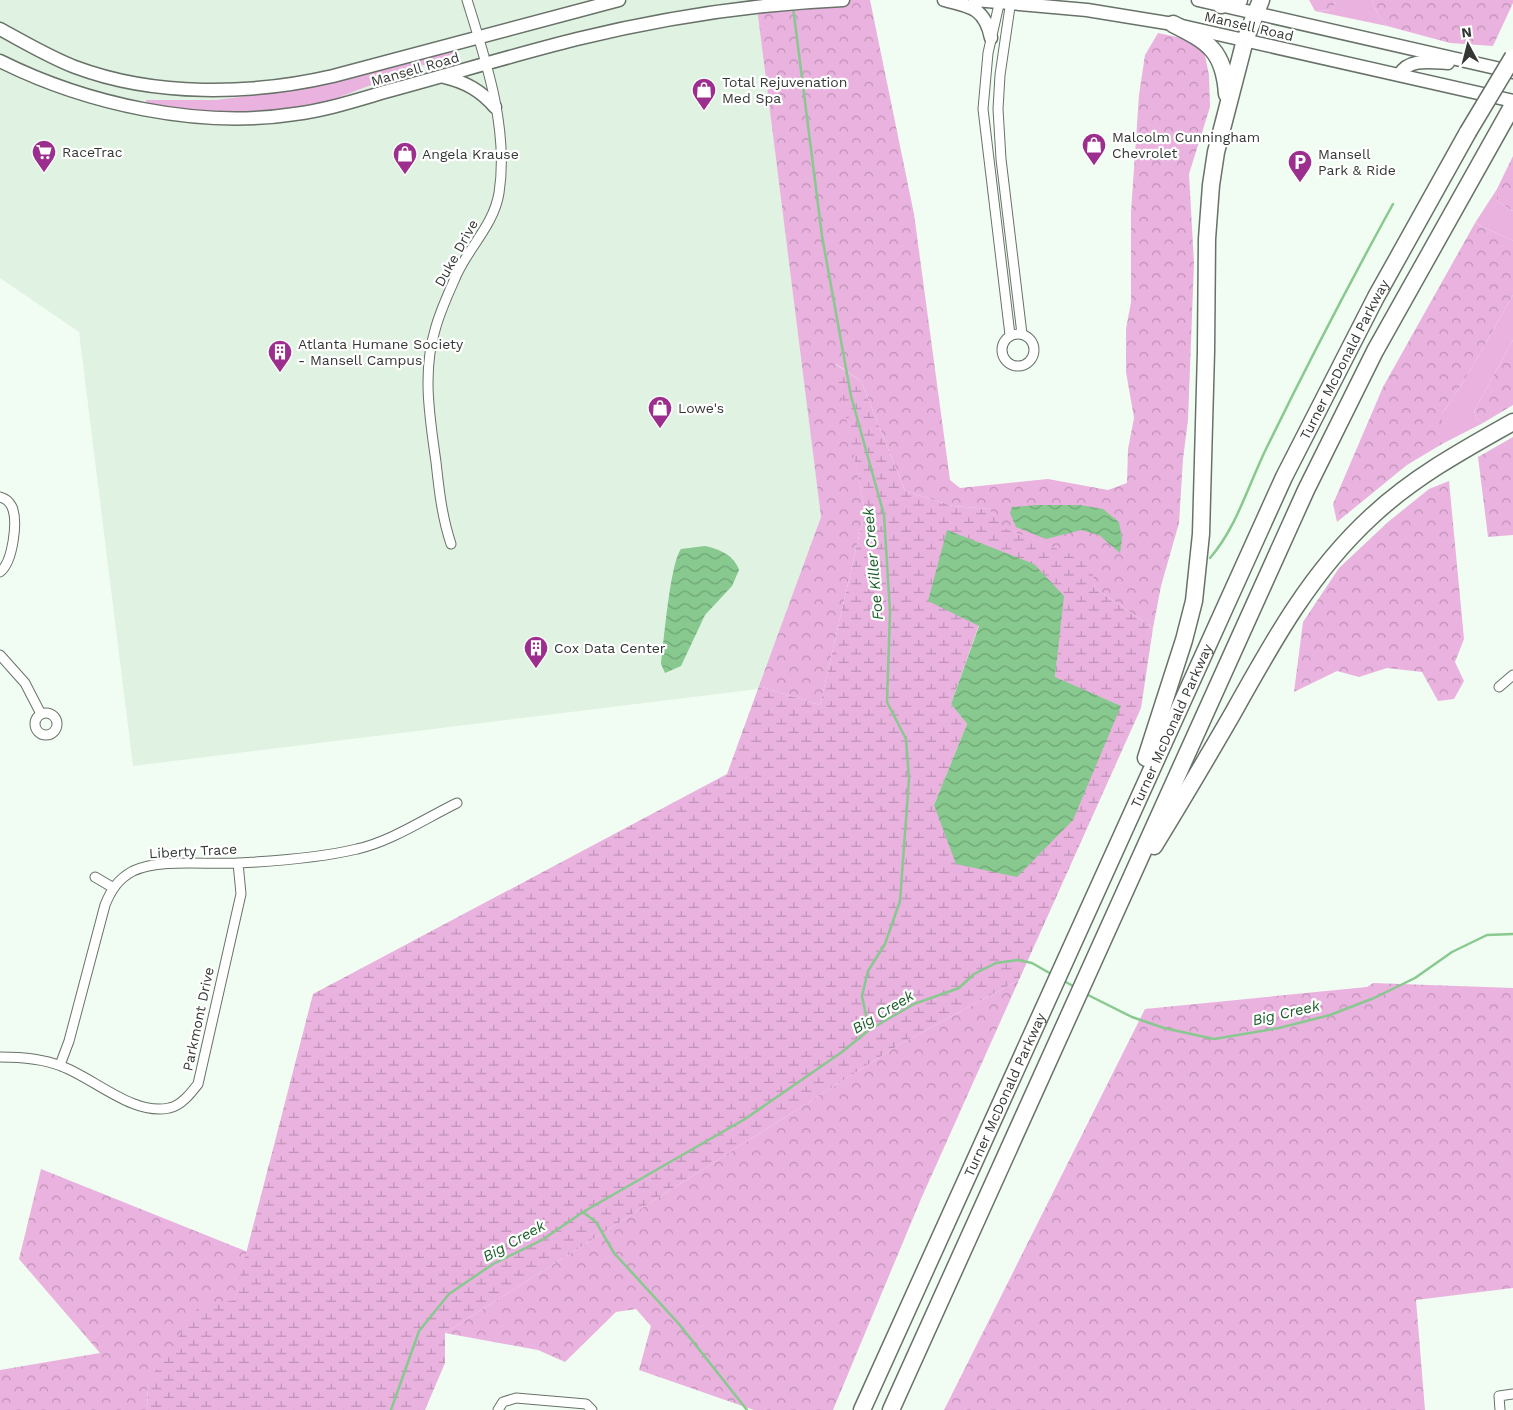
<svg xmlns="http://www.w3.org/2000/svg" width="1513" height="1410" viewBox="0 0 1513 1410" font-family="'Work Sans',sans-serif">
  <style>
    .built { fill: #e0f2e1 }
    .green { fill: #eab2df }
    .forest { fill: url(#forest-crowns) }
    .wetland { fill: url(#wetland-marsh); fill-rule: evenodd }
    .water { fill: url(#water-waves) }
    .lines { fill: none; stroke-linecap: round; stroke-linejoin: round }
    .stream { stroke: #87c98e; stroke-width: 2.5 }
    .street-casing { stroke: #687269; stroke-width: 11 }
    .secondary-casing { stroke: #687269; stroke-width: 15 }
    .highway-casing { stroke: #687269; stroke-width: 19 }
    .street { stroke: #fff; stroke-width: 9 }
    .secondary { stroke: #fff; stroke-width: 12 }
    .highway { stroke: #fff; stroke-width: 16 }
    .highway-bridge-casing { stroke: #687269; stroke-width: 19; stroke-linecap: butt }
    .highway-bridge { stroke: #fff; stroke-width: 16 }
    .labels { text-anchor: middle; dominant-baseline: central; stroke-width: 4.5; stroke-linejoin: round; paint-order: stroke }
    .street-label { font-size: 14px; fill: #343834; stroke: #fff }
    .poi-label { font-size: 14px; fill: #343834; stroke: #fff; text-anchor: start }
    .water-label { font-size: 15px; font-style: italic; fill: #1a5f28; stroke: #fff }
  </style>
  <defs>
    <pattern id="forest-crowns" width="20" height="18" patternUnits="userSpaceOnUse" patternTransform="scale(1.25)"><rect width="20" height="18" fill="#eab2df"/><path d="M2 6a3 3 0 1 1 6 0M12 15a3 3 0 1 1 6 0" fill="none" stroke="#be92b6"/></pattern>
    <pattern id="wetland-marsh" width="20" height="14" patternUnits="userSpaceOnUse" patternTransform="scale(1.25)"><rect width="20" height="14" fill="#eab2df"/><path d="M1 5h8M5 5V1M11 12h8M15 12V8" fill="none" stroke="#be92b6"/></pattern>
    <pattern id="water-waves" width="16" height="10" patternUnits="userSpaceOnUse" patternTransform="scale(1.25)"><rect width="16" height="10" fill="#87c98e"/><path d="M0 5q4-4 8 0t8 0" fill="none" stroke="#6fa475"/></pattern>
  </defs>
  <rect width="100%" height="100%" fill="#f1fdf2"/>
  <path class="built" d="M0,0h756l65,517 -63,172 -625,77 -54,-434 -79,-54z"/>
  <path class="green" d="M1335,0h37l7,17 8,9 -72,-15 18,-1z
    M453,49l2,4 -5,2 -121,46c-60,14 -122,15 -183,2v-3h70l47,-6z
    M1497,189v12l16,10v30l-38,-18z
    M1513,295v45l-39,71 3,9 6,3 -41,21v-30l25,-38z"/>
  <path class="forest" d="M756,0h114l44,214 36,266 10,8 88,-9 60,11 19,-7 1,-34 6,-31 -8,-46v-43l5,-27v-90l8,-117 6,-40 13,-22 38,8 8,10 5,24 1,32 -21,67 5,89 -6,157 -5,39 -4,64 -18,63 -8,42 -58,-40 -5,-26 -87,-34 -14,-19 -36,-3 -48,-15 -44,-110 -25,-17 29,146 -45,195 -61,-19 62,-169z
    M1309,0h26l-2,10 -18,1z
    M1372,0h141v3l-20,43 -43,-3 -63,-17 -8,-9z
    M1513,156v55l-16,-10v-12z
    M1475,223l38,18v54l-46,81 -25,38v30l-35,21 -70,57 -4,-18 50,-117z
    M1513,340v65l-30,18 -6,-3 -3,-9z
    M1513,437v98l-25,2 -10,-80z
    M1449,481l15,158 -9,23 9,19 -10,18 -16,2 -16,-29 -35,-4 -28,9 -22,-6 -43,21 9,-70 36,-54 49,-46 41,-33z
    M1019,980l-98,219 -88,211h-79l-115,-40 12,-44 -15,-17 -20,3 -51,50 -27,-12 -93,-17 457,-290z
    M1373,983l140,5v300l-97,12 9,110h-481l201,-401 222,-22z
    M41,1169l207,83 -14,48 -86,82 -1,28h-147v-40l100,-17 -81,-94z"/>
  <path class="wetland" d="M835,364l26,17 44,110 48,15 36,3 15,19 87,34 4,26 58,40 -12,80 -122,272 -117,63 -457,290v30l-20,47h-278l1,-28 49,-73 37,-9 79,-306 414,-220 32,-88 61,19 45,-195zM1063,596l-8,81 -121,128 33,-81 -16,-20 28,-79z"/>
  <path class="water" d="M1037,505h43l23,4 16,13 3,17 -2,14 -21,-18 -18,-5 -35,9 -30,-12 -6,-14 2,-6z
    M947,530l87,34 30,32 -9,81 66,29 -48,114 -56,57 -61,-13 -22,-59 33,-81 -16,-20 28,-78 -51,-25z
    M705,546c14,3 29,9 34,24l-7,16 -27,29 -24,51 -16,7 -4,-9c3,-23 9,-100 20,-115z"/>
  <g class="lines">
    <path class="stream" d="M793,7l29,229 29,160 33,119 6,97 -3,90 19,37 3,40 -9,122 -15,43 -17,27 -6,25 7,34
      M1210,558c27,-31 39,-75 57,-111 40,-82 82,-163 126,-243
      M1062,980l13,7
      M1086,994l46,23 32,11 50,11 65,-11 51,-13 44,-17 41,-20 37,-26 35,-17 26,-1
      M583,1212l13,10 18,31 65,71 68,86
      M391,1410l28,-79 30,-37 44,-30 49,-24 41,-28 162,-93 97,-67 27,-22 45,-26 45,-16 15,-14 22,-11 22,-3 14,3 21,12"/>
    <defs>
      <path id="street" d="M1000,0l-12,53 -5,56 27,226
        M1011,0l-11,75 -2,34 3,50 21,175
        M1002 350a16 16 0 1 1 32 0a16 16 0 1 1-32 0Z
        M0,497c6,2 9,4 12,10 6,14 1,55 -12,65
        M451,544c-9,-27 -12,-54 -15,-82 -6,-43 -14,-89 -1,-132 5,-19 14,-38 22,-56 13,-28 37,-50 42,-81 10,-64 -13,-132 -32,-193
        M0,655l25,28 16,31
        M1499,687l14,-12
        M35 724a11 11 0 1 1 22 0a11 11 0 1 1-22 0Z
        M95,877l17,10
        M0,1057c20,0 41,1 61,9 33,12 72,50 108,42 12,-2 22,-15 29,-24l43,-190 -3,-31
        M60,1065l9,-24 36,-136c6,-15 13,-26 28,-34 27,-13 76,-6 106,-8 38,-2 80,-5 118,-14 33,-7 69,-31 100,-46
        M498,1410l5,-8 13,-4 70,6 6,6
        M1500,1410l-1,-14 14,-2"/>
      <path id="secondary" d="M944,0c26,6 41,8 47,38
        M975,0l112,10 86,14 340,77
        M1198,0l315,72
        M0,29c24,13 49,28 75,38 80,30 176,28 258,9l286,-76
        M0,61c86,43 199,68 295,53 32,-4 62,-14 93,-23 63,-17 125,-36 189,-52 86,-21 177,-35 266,-39
        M1399,75c10,-17 31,-13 49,-12
        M444,77c22,5 37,14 51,30"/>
      <g id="highway">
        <path d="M1221,5l18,-5"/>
        <path d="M1173,24c36,18 51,27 54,70"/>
        <path d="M1146,758l38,-118 10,-39 7,-67 5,-183 1,-112 4,-54 5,-33 29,-112 16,-40"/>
        <path d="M1154,846c27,-44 53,-88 79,-133 40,-72 78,-141 139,-197 42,-39 91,-66 141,-94"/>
        <path id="s1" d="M862,1410l422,-933 92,-180 92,-165"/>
        <path d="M891,1410l415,-920 69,-139 138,-246"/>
      </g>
    </defs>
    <use href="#street" class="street-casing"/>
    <use href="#secondary" class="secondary-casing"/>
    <use href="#highway" class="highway-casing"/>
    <use href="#street" class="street"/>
    <use href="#secondary" class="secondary"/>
    <use href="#highway" class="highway"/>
    <defs>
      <path id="highway-bridge" d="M1468,132l45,-75"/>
    </defs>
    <use href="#highway-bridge" class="highway-bridge-casing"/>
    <use href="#highway-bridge" class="highway-bridge"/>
  </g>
  <defs>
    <symbol id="shop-pin" viewBox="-11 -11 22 30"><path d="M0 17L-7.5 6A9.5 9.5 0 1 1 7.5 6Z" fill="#9c2e8e" stroke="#fff"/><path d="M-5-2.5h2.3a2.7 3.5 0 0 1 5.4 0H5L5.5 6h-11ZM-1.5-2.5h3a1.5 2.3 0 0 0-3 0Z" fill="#fff"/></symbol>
    <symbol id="supermarket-pin" viewBox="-11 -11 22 30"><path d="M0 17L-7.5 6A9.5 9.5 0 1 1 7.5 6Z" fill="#9c2e8e" stroke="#fff"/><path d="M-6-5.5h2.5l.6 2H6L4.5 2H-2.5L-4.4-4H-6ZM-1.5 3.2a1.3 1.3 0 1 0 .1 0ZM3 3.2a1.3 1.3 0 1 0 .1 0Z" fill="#fff"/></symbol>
    <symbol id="parking-pin" viewBox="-11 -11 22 30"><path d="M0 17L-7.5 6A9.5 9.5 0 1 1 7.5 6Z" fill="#9c2e8e" stroke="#fff"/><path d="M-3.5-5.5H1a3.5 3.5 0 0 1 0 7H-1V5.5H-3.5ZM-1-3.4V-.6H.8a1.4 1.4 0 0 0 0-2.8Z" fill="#fff"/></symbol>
    <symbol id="building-pin" viewBox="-11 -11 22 30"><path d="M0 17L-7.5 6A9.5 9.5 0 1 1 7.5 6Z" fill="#9c2e8e" stroke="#fff"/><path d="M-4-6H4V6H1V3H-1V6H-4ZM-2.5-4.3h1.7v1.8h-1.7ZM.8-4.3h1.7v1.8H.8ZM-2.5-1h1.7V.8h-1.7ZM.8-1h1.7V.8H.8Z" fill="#fff"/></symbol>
  </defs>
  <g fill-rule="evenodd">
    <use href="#shop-pin" x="690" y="76" width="28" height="38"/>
    <use href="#shop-pin" x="1080" y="131" width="28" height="38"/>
    <use href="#supermarket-pin" x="30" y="138" width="28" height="38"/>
    <use href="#shop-pin" x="391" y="140" width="28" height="38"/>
    <use href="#parking-pin" x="1286" y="148" width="28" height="38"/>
    <use href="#building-pin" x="266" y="338" width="28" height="38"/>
    <use href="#shop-pin" x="646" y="394" width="28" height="38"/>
    <use href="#building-pin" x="522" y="634" width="28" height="38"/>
  </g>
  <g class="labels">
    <g class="street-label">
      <text transform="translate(1249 26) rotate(13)">Mansell Road</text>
      <text transform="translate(415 69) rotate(-16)">Mansell Road</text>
      <text transform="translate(456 253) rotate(-61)">Duke Drive</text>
      <text stroke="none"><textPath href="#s1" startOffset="1156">Turner McDonald Parkway</textPath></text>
      <text stroke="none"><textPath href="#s1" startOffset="751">Turner McDonald Parkway</textPath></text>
      <text transform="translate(193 851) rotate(-3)">Liberty Trace</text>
      <text transform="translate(198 1019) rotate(-78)">Parkmont Drive</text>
      <text stroke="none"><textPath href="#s1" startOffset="346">Turner McDonald Parkway</textPath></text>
    </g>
    <g class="poi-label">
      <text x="722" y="82">Total Rejuvenation<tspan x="722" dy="16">Med Spa</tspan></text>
      <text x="1112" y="137">Malcolm Cunningham<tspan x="1112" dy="16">Chevrolet</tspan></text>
      <text x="62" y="152">RaceTrac</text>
      <text x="422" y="154">Angela Krause</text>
      <text x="1318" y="154">Mansell<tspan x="1318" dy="16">Park &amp; Ride</tspan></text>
      <text x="298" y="344">Atlanta Humane Society<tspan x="298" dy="16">- Mansell Campus</tspan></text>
      <text x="678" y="408">Lowe's</text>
      <text x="554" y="648">Cox Data Center</text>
    </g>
    <g class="water-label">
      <text transform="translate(873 564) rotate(-95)">Foe Killer Creek</text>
      <text transform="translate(883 1012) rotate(-31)">Big Creek</text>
      <text transform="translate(1286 1013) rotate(-13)">Big Creek</text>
      <text transform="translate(514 1241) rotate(-29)">Big Creek</text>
    </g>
  </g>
  <g transform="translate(1468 45) rotate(353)" stroke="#ffffff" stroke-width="4" paint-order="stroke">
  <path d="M0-4L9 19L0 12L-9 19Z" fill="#343834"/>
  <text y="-8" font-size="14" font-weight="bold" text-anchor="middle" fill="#343834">N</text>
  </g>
</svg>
